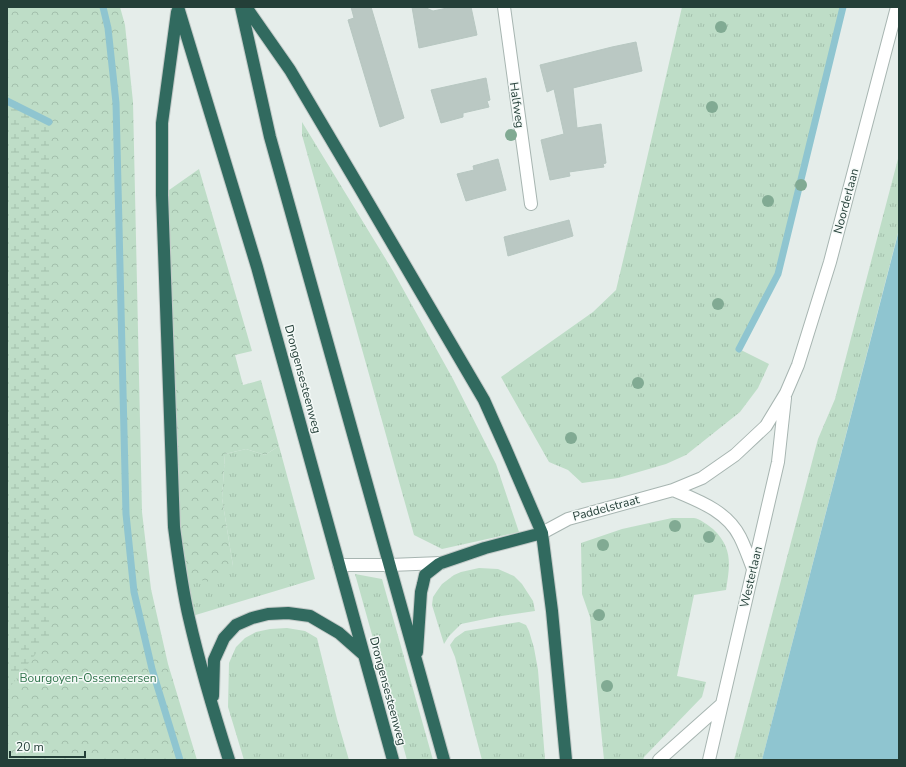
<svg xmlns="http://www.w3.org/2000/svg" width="906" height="767" viewBox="0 0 906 767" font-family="'Nunito Sans',sans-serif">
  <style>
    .grass { fill: url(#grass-tufts) }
    .forest { fill: url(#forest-crowns) }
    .wetland { fill: url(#wetland-marsh) }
    .water { fill: #8fc5d0 }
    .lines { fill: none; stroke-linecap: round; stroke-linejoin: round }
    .stream { stroke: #8fc5d0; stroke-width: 7 }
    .building { fill: #bac8c3; stroke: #b7c7c1 }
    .minor-casing { stroke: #a7b5b1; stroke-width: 14 }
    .highway-casing { stroke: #c2c9c7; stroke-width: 14 }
    .minor { stroke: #fff; stroke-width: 12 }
    .highway { stroke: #316a5f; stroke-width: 12 }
    .tree { fill: #81aa93 }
    .labels { text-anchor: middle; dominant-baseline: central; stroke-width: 3; stroke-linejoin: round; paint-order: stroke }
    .street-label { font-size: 12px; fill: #243f38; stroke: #f5faf8 }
    .park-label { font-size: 12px; fill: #30744b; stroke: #f5faf8 }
  </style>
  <defs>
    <pattern id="grass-tufts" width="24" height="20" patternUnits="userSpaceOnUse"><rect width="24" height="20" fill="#beddc7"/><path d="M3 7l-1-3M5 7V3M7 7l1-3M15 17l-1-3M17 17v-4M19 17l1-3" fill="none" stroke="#a3bfac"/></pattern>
    <pattern id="forest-crowns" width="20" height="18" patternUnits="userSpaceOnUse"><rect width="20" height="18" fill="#beddc7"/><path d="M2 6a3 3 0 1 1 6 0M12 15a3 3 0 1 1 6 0" fill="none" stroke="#a3bfac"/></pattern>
    <pattern id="wetland-marsh" width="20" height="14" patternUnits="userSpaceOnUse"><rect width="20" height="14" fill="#beddc7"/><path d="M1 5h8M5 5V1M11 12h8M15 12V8" fill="none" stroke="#a3bfac"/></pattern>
  </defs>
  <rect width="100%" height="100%" fill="#e5edea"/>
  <path class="grass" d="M682,7h162l-66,267 -39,75 30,15 -11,24 -18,24 -54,43 -20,9 -48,14 -36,5 -14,-13 -19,-8 -48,-85 92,-65 23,-22 16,-67z
    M302,122l91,149 60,108 43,85 23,68 -77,17 -28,-14 -112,-400z
    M899,155v74l-137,531h-28l84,-321 17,-40z
    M279,446l36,133 -126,38 -9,-45 53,-6 -11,-68 3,-44 21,-5 19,6z
    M672,518c7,0 15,0 22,0 6,1 14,7 19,11 20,19 17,36 13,61l-32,5 -17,81 29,6 -4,15 -58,60 -1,3h-39l-14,-143 -8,-23 -1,-51 41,-14z
    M479,568l19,1 16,7 8,8 11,17 2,10 -40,6 -34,7 -12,12 -5,8 -12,-39 1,-8 4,-6 5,-7 12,-9 7,-3z
    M355,574l27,5 51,181h-26z
    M519,622l7,3 3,6 5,17 4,22 7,90h-63l-27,-103 -5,-12 5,-7 10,-7z
    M287,628l18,3 12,7 20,81 12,41h-105l-16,-53 1,-44 7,-16 9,-9 11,-6 14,-3z"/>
  <path class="forest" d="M7,7h113l5,18 8,77 9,410 9,77 17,75 29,96h-190z
    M199,169l53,182 -17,4 8,30 18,-5 18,66 -14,9 -19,-6 -21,5 -3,44 11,68 -26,16 -27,-10 -18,-377z"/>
  <path class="wetland" d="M7,101l42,21 2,512 -44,57z"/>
  <path class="water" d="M899,230v530h-137z"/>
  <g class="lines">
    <path class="stream" d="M103,7l5,21 8,75 10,411 8,78 18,77 28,91
      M7,101l42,21
      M739,349l39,-75 65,-267"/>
  </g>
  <path class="building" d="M351,7h20l33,111 -24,9 -32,-107 6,-2z
    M412,7h12l9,4 19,-4h19l6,28 -58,13z
    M636,42l6,29 -69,17 4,40 24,-4 5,39 -3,1 1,3 -35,5 1,4 -20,4 -9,-40 23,-6 -10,-45 -7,3 -7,-27 72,-18z
    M486,78l4,22 -3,1 2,6 -26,6v4l-22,6 -10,-33z
    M498,159l8,31 -40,11 -9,-27 17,-4 -1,-4z
    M569,220l4,16 -65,20 -4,-19z"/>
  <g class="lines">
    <defs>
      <path id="minor" d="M504,7l27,197
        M673,490c26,11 54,21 67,47 5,10 9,21 13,32
        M542,533l26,-14 105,-29 29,-12 33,-23 31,-29 20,-33 12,-28 32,-103 67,-255
        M339,565h51l51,-2
        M659,760l63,-56
        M709,760l69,-298 7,-64"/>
      <path id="highway" d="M178,7l79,260 136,493
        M241,7l29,130 174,623
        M246,7l44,63 68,115 126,215 21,47 37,86 10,78 14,149
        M177,12l-15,111v72l12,332c4,30 8,61 15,91 11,48 25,95 40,142
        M417,652l4,-60 2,-8 2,-9 14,-11 2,-1 44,-15 57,-15
        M213,696l1,-36 10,-22 12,-13 16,-7 16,-4 20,-1 22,3 29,17 25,22"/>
    </defs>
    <use href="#minor" class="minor-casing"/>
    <use href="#highway" class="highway-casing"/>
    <use href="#minor" class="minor"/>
    <use href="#highway" class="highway"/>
  </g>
  <g class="tree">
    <circle cx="721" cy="27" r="6"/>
    <circle cx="712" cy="107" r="6"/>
    <circle cx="511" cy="135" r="6"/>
    <circle cx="801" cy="185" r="6"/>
    <circle cx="768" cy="201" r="6"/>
    <circle cx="718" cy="304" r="6"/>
    <circle cx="638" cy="383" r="6"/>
    <circle cx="571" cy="438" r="6"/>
    <circle cx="675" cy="526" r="6"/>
    <circle cx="709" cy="537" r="6"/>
    <circle cx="603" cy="545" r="6"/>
    <circle cx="599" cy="615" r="6"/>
    <circle cx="607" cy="686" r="6"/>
  </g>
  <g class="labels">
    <g class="street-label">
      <text transform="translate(517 105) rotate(82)">Halfweg</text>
      <text transform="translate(846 201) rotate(-75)">Noorderlaan</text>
      <text transform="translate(303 379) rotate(75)">Drongensesteenweg</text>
      <text transform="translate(606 508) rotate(-15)">Paddelstraat</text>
      <text transform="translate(751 577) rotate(-77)">Westerlaan</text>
      <text transform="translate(388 691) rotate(75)">Drongensesteenweg</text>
    </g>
    <g class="park-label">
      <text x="88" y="678">Bourgoyen-Ossemeersen</text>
    </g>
  </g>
  <rect width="906" height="767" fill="none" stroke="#243f38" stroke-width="16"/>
  <path d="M10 751v6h75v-6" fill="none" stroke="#243f38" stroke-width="2"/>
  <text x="16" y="751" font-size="12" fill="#243f38" stroke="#f5faf8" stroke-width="3" paint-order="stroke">20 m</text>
</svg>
